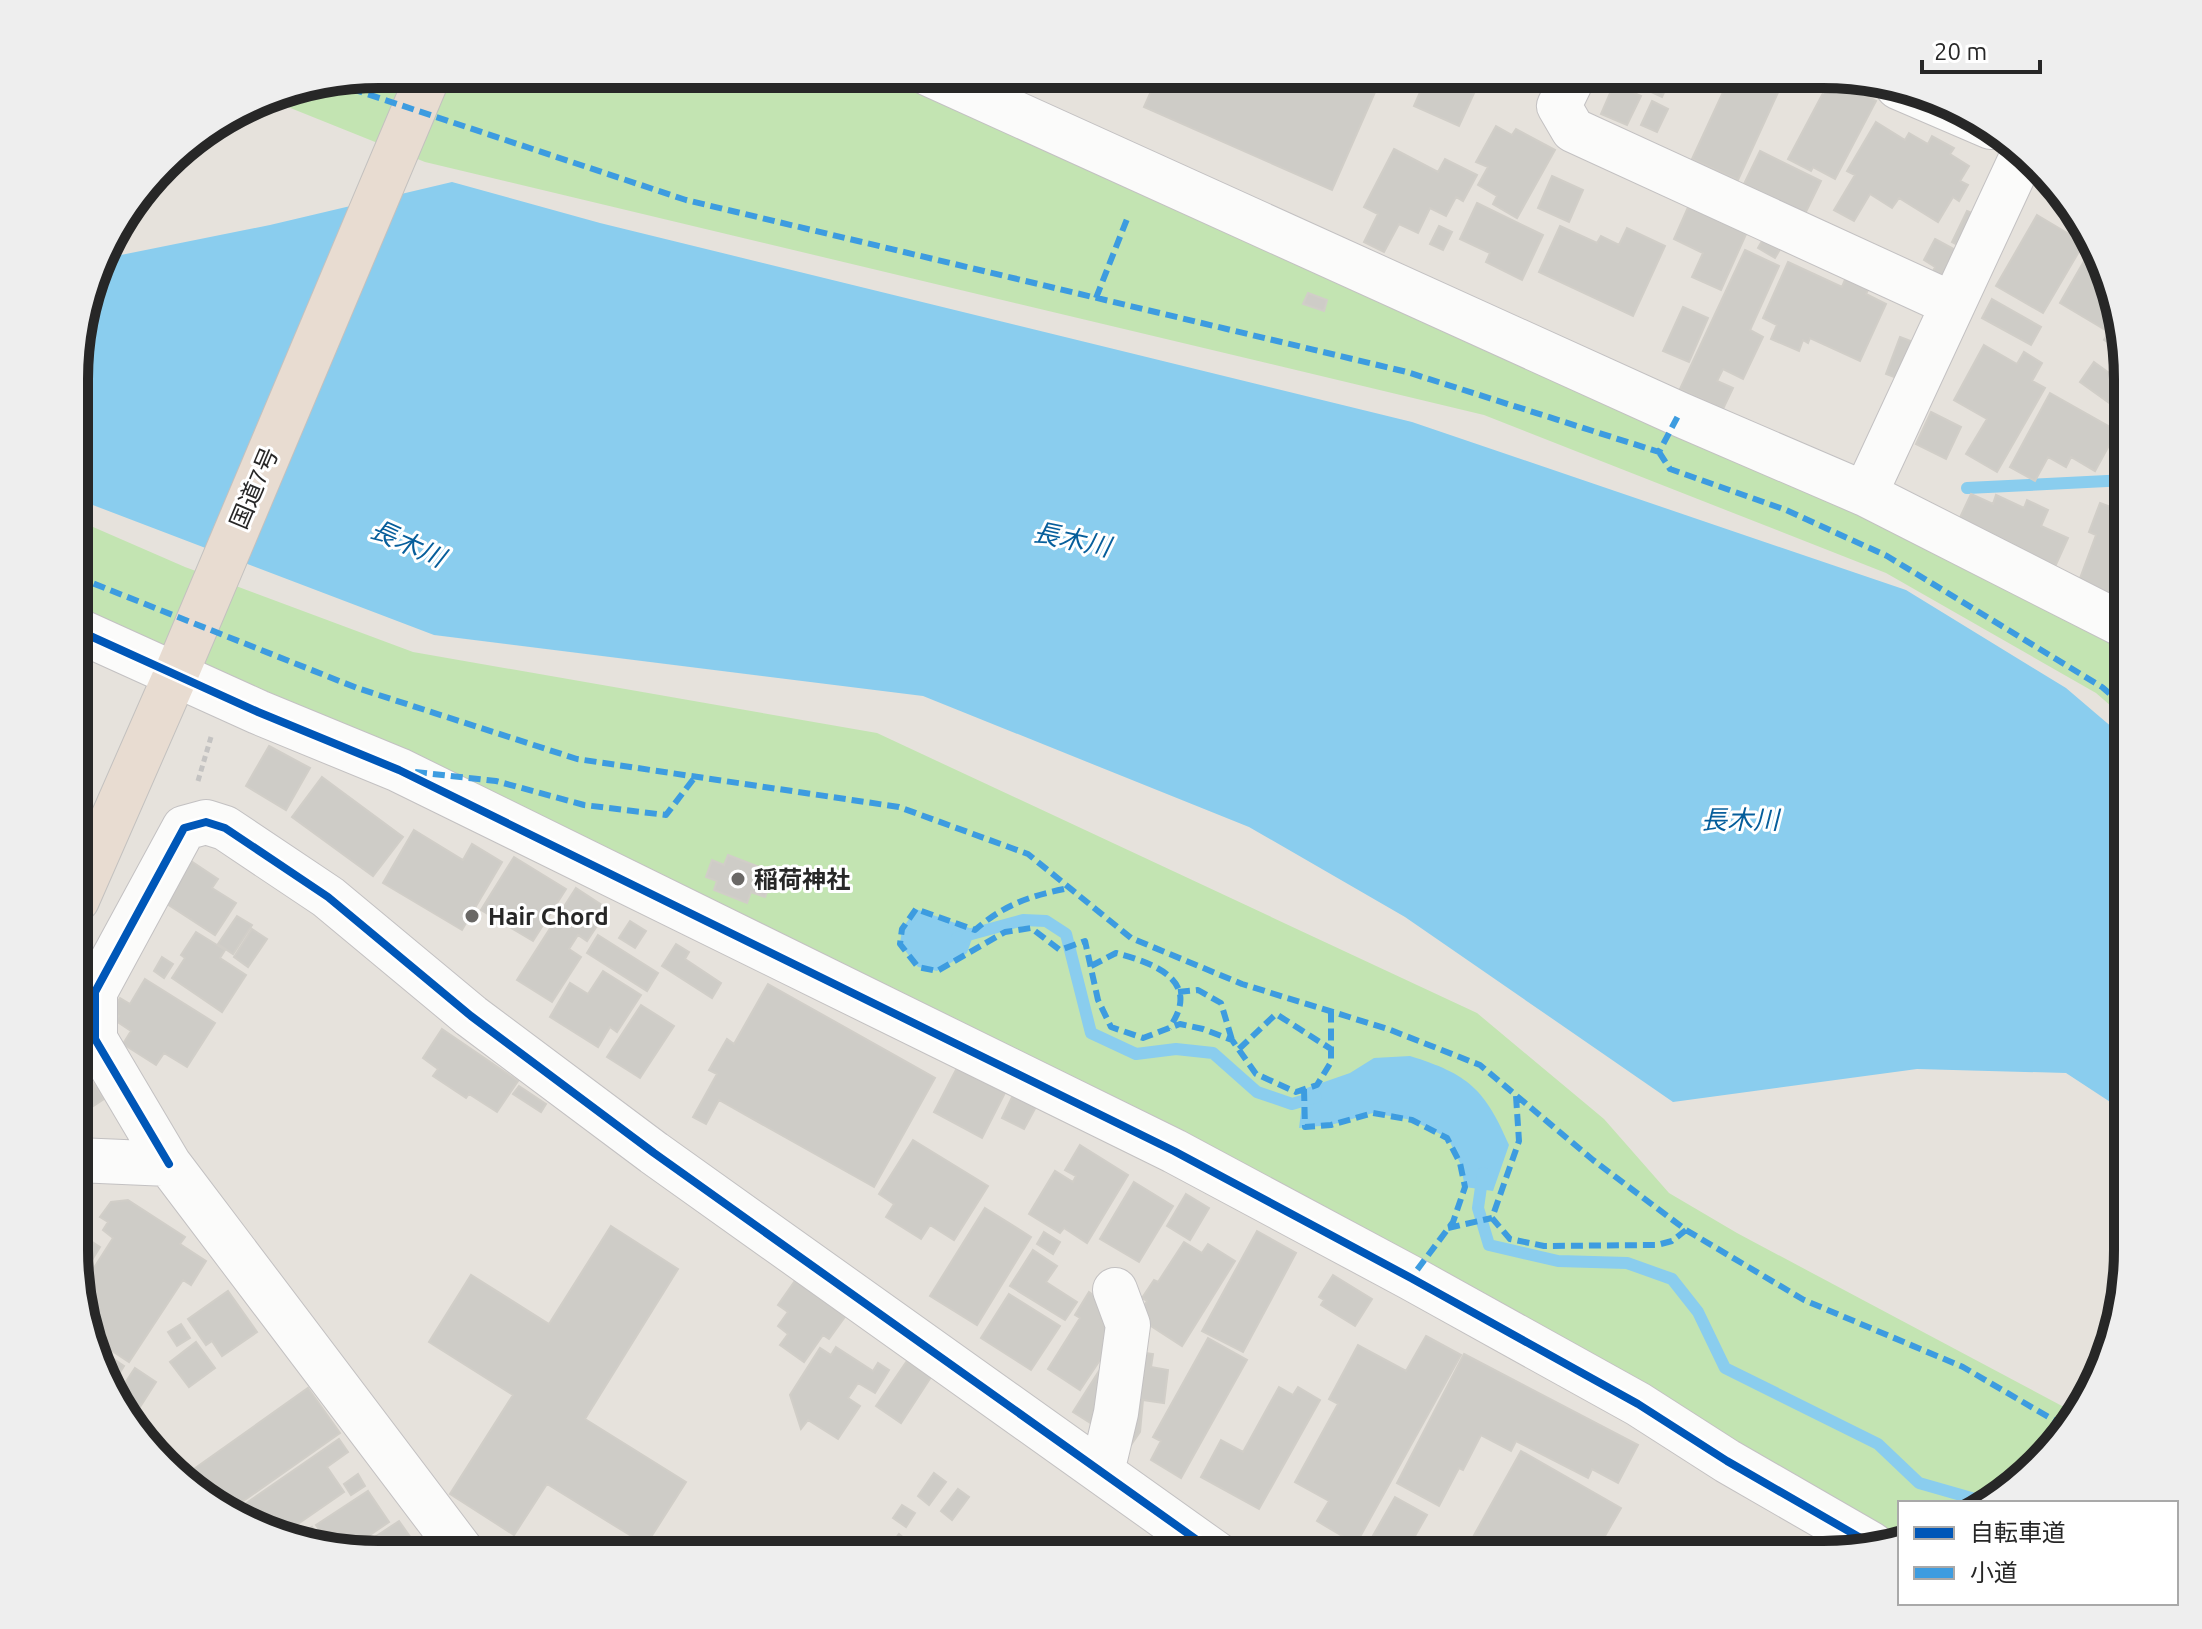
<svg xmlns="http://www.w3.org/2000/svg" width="2202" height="1629" viewBox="0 0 2202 1629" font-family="Ubuntu,'Noto Sans JP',sans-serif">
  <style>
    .green { fill: #c3e4b2 }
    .water { fill: #8acdee }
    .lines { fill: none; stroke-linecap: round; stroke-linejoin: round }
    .stream { stroke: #8acdee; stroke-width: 12 }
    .building { fill: #ceccc7; stroke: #d1cec8; stroke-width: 2 }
    .minor-casing { stroke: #c3c1c2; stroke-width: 46 }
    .highway-casing { stroke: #c3c1bf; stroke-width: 46 }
    .path { stroke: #c4c3c2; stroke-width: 5; stroke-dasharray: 6 4; stroke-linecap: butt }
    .minor { stroke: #fbfbfa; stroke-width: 44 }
    .highway { stroke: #e8dcd1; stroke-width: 44 }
    .quiet { stroke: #3d9ce0; stroke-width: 6; stroke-dasharray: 12 6; stroke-linecap: butt }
    .cycleway-casing { stroke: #fff; stroke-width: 13 }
    .cycleway { stroke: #0057b8; stroke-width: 8 }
    .poi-dot { fill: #6a6866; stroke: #fff; stroke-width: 3 }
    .labels { text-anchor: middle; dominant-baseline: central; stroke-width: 6; stroke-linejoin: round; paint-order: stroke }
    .street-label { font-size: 24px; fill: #272727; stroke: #fff }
    .poi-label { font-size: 24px; font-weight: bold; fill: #272727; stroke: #fff; text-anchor: start }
    .water-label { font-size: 26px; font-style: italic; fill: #065e9b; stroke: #fff }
    .rim { fill: none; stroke: #272727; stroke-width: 10 }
  </style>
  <rect width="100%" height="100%" fill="#e6e2dc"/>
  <path class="green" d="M379,74h499l235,100 746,329 268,136v81l-31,-27 -210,-120 -402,-158 -1059,-253 -162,-65z
    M77,520l108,47 228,85 464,81 600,280 127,106 65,74 68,40 340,181 -12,22 -82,67h-83v34l-7,2 -53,-32 -1763,-899z"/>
  <path class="water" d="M452,182l148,41 812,199 494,168 160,98 61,52v373l-61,-40 -149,-4 -244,33 -268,-185 -156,-90 -326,-131 -489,-61 -357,-136v-160l24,-80 169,-34z
    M916,909l59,21 -8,23 -30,18 -19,-4 -18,-23 2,-15z
    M1410,1056c58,18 75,33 99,89l-16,46 -28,-4 -5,-24 -12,-25 -36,-18 -39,-7 -42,12 -32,3 5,-39 46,-16 24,-15z"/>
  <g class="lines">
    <path class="stream" d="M1967,488l160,-8
      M957,938l66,-18 23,1 20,13 25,99 45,21 40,-5 37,4 44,39 35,12 24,-7
      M1483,1173l-5,35 11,37 69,16 69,2 45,16 26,33 27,56 153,76 41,39 56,16h13"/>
  </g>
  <path class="building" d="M1148,74h235l-51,116 -188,-83 13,-29z
    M1428,74h11l36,17 -16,35 -45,-20z
    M1614,75h58l-10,22z
    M1731,75h55l-48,105 -46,-21z
    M1831,78l45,23 -41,78 -22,-12 -2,4 -23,-12z
    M1614,84l27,12 -14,29 -26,-11z
    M1652,101l16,8 -11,23 -16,-7z
    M1876,122l29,18 4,-7 19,11 4,-8 22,12 -4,6 19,12 -9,15 8,4 -9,16 -6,-4 -15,25 -39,-24 -7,10 -22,-14 -16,27 -20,-11 21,-35 -8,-4z
    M1496,126l16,9 4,-6 39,21 -38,68 -24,-14 4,-8 -19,-11 10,-18 -12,-5z
    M1394,149l44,23 7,-13 32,16 -14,26 -7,-4 -10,19 -16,-8 -12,25 -19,-9 -15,28 -20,-10 14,-28 -14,-7z
    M1760,151l61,30 -17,35 -61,-30z
    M1552,176l31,14 -14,32 -31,-14z
    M1477,203l66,32 -21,45 -36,-18 4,-9 -30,-14z
    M1689,205l58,27 -26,58 -29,-13 11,-24 -29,-14z
    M1967,211l14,6 -16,32 -13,-7z
    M2037,215l47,28 -41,70 -47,-27z
    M1439,226l13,6 -9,18 -13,-6z
    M1560,226l37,17 4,-7 18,9 8,-17 38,18 -32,70 -94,-44z
    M1769,229l17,10 -11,19 -17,-10z
    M1935,239l26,14 -15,30 -15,-7 4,-9 -11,-7z
    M2095,242l19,69 -10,18 -44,-26z
    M1745,250l34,16 -29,64 13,7 -20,42 -20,-10 -6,12 16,7 -10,21 -43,-20z
    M1788,262l54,25 4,-10 23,11 -3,6 20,10 -26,57 -50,-23 -2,5 -5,-3 -4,11 -28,-12 6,-14 -14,-7z
    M1308,293l19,7 -3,11 -21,-7z
    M1992,299l49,28 -10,18 -49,-27z
    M1683,307l25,11 -19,44 -26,-11z
    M2117,319l9,34 -22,-13z
    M1900,337l16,6 -14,37 -16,-6z
    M1984,345l33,19 7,-12 18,11 -10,18 13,7 -48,84 -31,-18 21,-35 -33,-19z
    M2094,362l33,24v19l-5,7 -42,-30z
    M2050,393l67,38 -22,40 -24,-14 -5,10 -18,-10 -13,24 -25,-14z
    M1931,412l30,15 -15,32 -30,-15z
    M2114,452h13v17h-14z
    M1971,494l22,10 3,-9 28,13 3,-8 21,10 -7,16 27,12 -14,31 -98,-43z
    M2100,503l27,10v82l-5,14 -47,-17 21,-57 -7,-3z
    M269,746l41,22 -24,42 -40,-24z
    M322,777l81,60 -30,39 -81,-59z
    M414,830l49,30 9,-16 30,18 -40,68 -79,-47z
    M728,855l34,13 -4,10 13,4 -6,15 -14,-5 -4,11 -33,-13 3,-9 -11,-4 6,-17 12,5z
    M514,857l52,32 -33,52 -52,-31z
    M191,861l27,18 -6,9 24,15 -21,32 -51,-33z
    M576,888l32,21 -21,32 -9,-6 -9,14 12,8 -29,45 -35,-22z
    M237,916l15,9 -19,29 -15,-10z
    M630,921l16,10 -11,17 -16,-10z
    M252,929l15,10 -19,28 -14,-10z
    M196,932l29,18 -5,8 26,17 -24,37 -50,-34 13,-20 -4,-3z
    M598,935l60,38 -11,18 -60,-38z
    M676,944l13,8 -4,7 36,24 -9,15 -50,-32z
    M162,957l11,7 -9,14 -10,-7z
    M603,971l38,24 -24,37 -7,-5 -12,20 -48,-30 20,-34 18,11z
    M145,979l70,44 -28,44 -23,-14 -8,12 -33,-21 8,-13 -15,-10 3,-5 -8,-4 9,-14 10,6z
    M768,984l167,94 -61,109 -155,-87 -13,24 -13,-7 24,-43 -8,-4 18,-31 7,5z
    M641,1005l33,21 -34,52 -33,-21z
    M442,1029l76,52 -21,31 -28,-18 -3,4 -33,-22 5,-7 -15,-11z
    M77,1060l27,39 -23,15 -4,-6z
    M960,1062l48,25 -26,51 -48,-26z
    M519,1086l27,18 -5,8 -28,-18z
    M1014,1093l23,12 -13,24 -22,-11z
    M913,1140l75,46 -34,54 -24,-15 -9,14 -35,-22 8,-13 -15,-10z
    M1080,1145l48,30 -41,68 -23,-15 -4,5 -31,-19 26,-43 18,11 3,-6 -11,-6z
    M1134,1182l39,24 -34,56 -39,-23z
    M1186,1194l23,14 -19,32 -23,-14z
    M128,1200l57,37 -5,7 26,17 -15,24 -8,-5 -54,82 -36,-24 -15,-45 35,-55 -10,-8 5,-8 -8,-5 11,-15z
    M985,1208l46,29 -54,88 -47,-29z
    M611,1226l67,43 -93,150 101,63 -40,63 -99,-61 -33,51 -64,-41 63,-99 -84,-53 42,-67 78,49z
    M1257,1231l39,22 -53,99 -41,-21z
    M77,1232l23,15 -23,37z
    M1044,1232l16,10 -7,12 -16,-10z
    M1184,1242l18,11 6,-9 27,17 -53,85 -45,-29 10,-16 -5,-3 12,-18 4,2z
    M1033,1250l24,16 -11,16 31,20 -12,18 -55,-34z
    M1333,1275l39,24 -17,27 -34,-21 3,-5 -5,-3z
    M797,1278l50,36 -18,25 -6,-4 -19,27 -24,-17 8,-11 -10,-8 10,-14 -10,-7z
    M228,1291l29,41 -35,24 -10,-15 -6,4 -18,-26z
    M1089,1292l24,17 -3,36 -30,45 -32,-21 32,-51 -5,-3z
    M1009,1294l51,32 -29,44 -50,-32z
    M181,1324l9,14 -13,8 -9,-14z
    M1426,1336l35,19 -105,189 -39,-23 12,-20 -34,-19 43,-78 -9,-5 29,-54 48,26z
    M1208,1338l39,22 -66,118 -30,-18 10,-19 -8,-4z
    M196,1342l19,26 -26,19 -19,-25z
    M96,1347l28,19 -14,22z
    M836,1347l37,24 5,-8 11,7 -14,23 -17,-10 -10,15 12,8 -22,33 -30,-19 -7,9 -11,-34 30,-47 11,7z
    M1132,1351l21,3 -2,13 17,3 -4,33 -21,-3 -3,32 -9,13 -11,-1z
    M1464,1354l174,91 -20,38 -26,-14 -4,9 -72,-37 -5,10 -30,-16 -18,35 -4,-2 -20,38 -42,-23z
    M907,1361l24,16 -30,46 -25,-17z
    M135,1368l21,14 -25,39 -17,-21z
    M1099,1371l11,7 -18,46 -19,-12z
    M1279,1387l14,8 5,-8 22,13 -61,109 -58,-32 20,-37 22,12z
    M308,1388l32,45 -111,78 -33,-17 -12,-18z
    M339,1439l9,13 -21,15 17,25 -65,45 -10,-14 -8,6 -29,-16z
    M1521,1451l100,57 -27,47h-131z
    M934,1473l12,9 -17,23 -11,-9z
    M358,1474l7,12 -14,9 -7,-11z
    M958,1489l11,8 -17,23 -11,-9z
    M368,1491l21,31 -44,30 -13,-3 -16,-24z
    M1395,1497l32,18 -23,40h-42z
    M902,1505l13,8 -9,14 -13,-9z
    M399,1521l19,27 -9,6h-27l-10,-15z
    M312,1527l14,21 -35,-7z
    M899,1534l22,18 8,-11 18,14h-89l12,-15 15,12z"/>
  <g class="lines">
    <defs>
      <path id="minor" d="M929,74l750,340 186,80 262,133
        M1574,75l-15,31 14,24 379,174
        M1898,87l93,40
        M1865,494l158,-340
        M77,630l181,82 141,58 775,381 237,127 227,126 89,57 144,83
        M77,1160l92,4 295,390
        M169,1164l-74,-125v-47l89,-164 22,-6 19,6 103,69 143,119 183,137 564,402
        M1102,1472l14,-59 12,-88 -13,-35"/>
      <path id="highway" d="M77,900l99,-226 253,-600"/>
    </defs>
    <use href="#minor" class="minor-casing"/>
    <use href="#highway" class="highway-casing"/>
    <path class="path" d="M198,781l13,-44"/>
    <use href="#minor" class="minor"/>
    <use href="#highway" class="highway"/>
    <path class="quiet" d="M334,83l352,117 721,172 252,80 20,-38
      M1096,298l31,-79
      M1659,452l11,17 116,41 101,46 215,131 25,22
      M77,577l280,111 220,71 322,48 129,47 103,84 111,46 146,45 92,36 113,95 93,70 118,70 159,67 106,62
      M415,772l81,9 88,24 82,10 29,-38
      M1064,889c-37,8 -60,16 -89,41l-59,-21 -14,20 -2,15 18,23 19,4 68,-39 26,-4 29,22 25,-9 13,59 13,27 32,11 37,-14 23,5 29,11 24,34 40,18 21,-7 14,-23v-51
      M1091,966l25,-13c38,10 87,28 53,75
      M1178,992l20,-2 23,13 11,37
      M1239,1049l37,-35 55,35
      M1304,1089l1,38 26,-2 42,-12 39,7 35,18 13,25 5,24 -12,35 -42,56
      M1516,1096l3,45 -27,77 18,21 34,7 113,-1 15,-4 14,-11
      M1448,1228l44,-10"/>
    <defs>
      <path id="cycleway" d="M77,630l181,82 141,58 775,381 237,127 227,126 89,57 144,83
        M169,1164l-74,-125v-47l89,-164 22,-6 19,6 103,69 143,119 183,137 564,402"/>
    </defs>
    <use href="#cycleway" class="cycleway-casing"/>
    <use href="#cycleway" class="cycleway"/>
  </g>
  <g class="poi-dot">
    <circle cx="738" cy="879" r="8"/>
    <circle cx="472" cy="916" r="8"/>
  </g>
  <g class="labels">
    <g class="street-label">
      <text transform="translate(254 488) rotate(-67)">国道7号</text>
    </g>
    <g class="poi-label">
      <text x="754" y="879">稲荷神社</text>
      <text x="488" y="916">Hair Chord</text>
    </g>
    <g class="water-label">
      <text transform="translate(1072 539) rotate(12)">長木川</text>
      <text transform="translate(408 543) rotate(24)">長木川</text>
      <text x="1740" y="819">長木川</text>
    </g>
  </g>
  <path d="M0 0H2202V1629H0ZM379 88H1823A291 291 0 0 1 2114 379V1250A291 291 0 0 1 1823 1541H379A291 291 0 0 1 88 1250V379A291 291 0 0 1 379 88Z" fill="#eee" fill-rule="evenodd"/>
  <path class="rim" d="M379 88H1823A291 291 0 0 1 2114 379V1250A291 291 0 0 1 1823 1541H379A291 291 0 0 1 88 1250V379A291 291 0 0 1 379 88Z"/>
  <rect x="1898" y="1501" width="280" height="104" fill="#ffffff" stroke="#a9a9a9" stroke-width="2"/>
  <rect x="1914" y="1527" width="40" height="12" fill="#0057b8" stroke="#a9a9a9" stroke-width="2"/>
  <text x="1970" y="1541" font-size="24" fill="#272727">自転車道</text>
  <rect x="1914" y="1567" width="40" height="12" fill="#3d9ce0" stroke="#a9a9a9" stroke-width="2"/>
  <text x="1970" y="1581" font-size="24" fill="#272727">小道</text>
  <path d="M1922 60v12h118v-12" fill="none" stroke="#272727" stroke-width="4"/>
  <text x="1934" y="60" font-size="24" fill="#272727" stroke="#ffffff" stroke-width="6" paint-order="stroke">20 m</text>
</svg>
